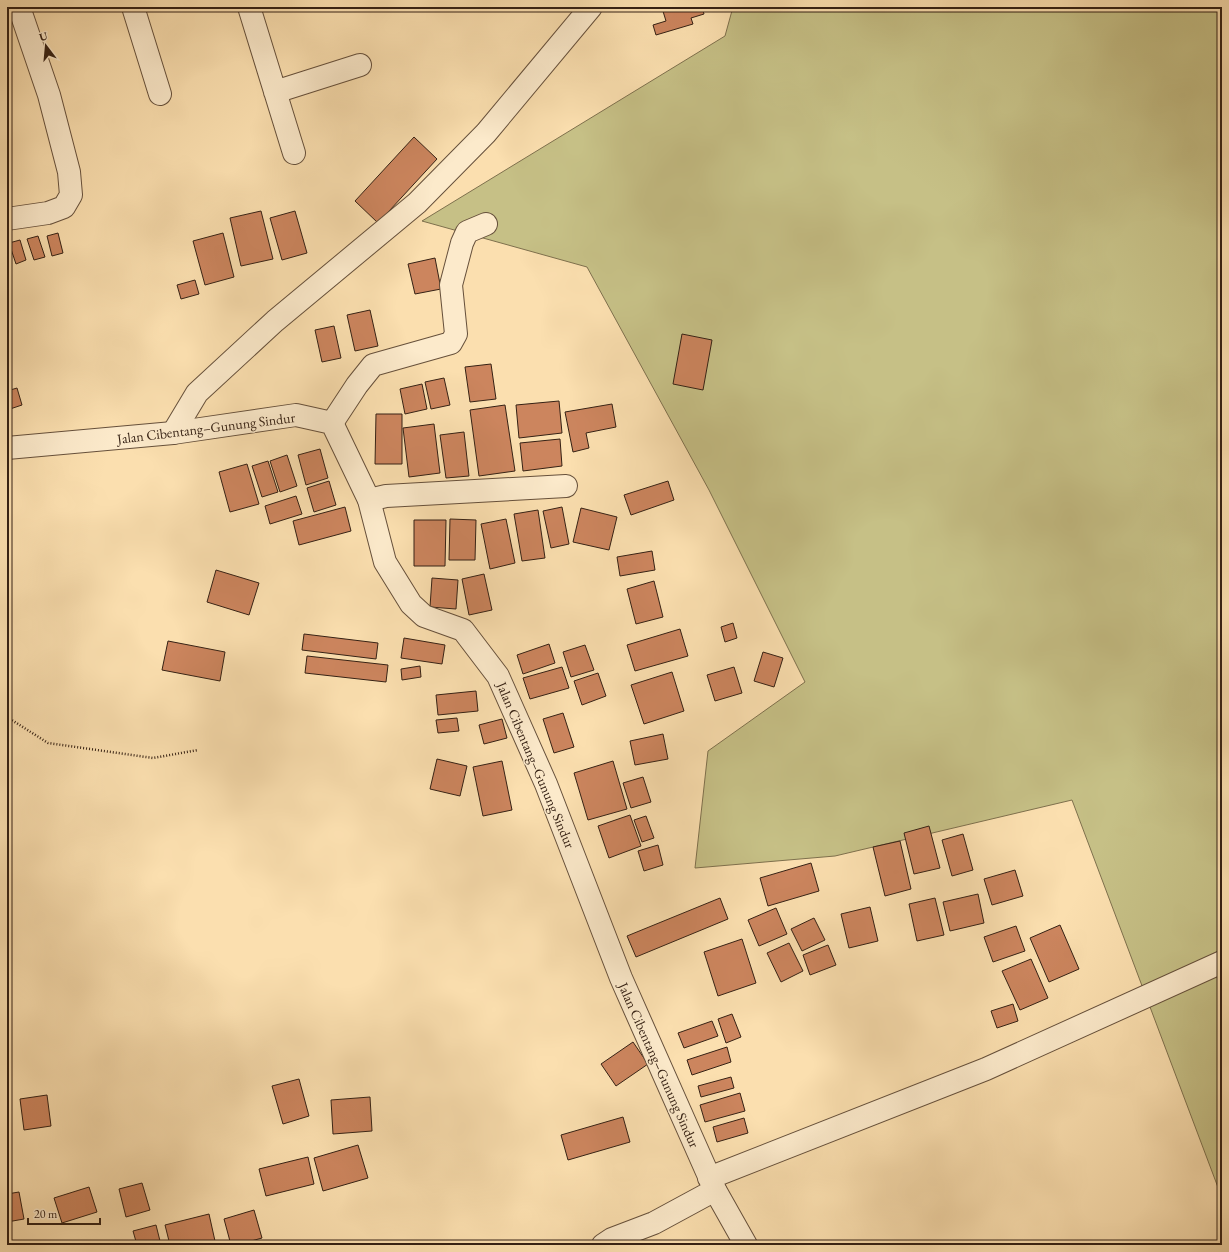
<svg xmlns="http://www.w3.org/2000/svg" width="1229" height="1252" viewBox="0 0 1229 1252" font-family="'EB Garamond',serif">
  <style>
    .green { fill: #c6c086; stroke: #7e704d }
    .building { fill: #cc855e; stroke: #352114 }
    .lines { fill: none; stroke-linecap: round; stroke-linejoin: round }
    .minor-casing { stroke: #66503b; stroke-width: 24 }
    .tertiary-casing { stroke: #66503b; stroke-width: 24 }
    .path { stroke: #352114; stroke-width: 2.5; stroke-dasharray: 1 2; stroke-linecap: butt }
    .minor { stroke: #fceacb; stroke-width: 22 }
    .tertiary { stroke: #fceacb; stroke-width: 22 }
    .labels { text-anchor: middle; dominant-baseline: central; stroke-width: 3; stroke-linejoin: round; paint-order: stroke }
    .street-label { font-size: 14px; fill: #352114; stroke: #fceacb }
  </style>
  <rect width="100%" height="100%" fill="#fbdfaf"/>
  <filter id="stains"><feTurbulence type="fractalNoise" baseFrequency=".005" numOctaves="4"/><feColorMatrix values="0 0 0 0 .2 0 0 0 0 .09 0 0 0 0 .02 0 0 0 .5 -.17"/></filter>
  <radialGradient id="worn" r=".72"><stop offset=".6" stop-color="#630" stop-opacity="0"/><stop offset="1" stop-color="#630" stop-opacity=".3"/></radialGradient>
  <path class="green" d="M733,7h489v1191l-150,-398 -237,56 -140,12 13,-117 97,-69 -96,-192 -122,-223 -165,-46 303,-185z"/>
  <path class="building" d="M664,7h38l2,7 -13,4 2,6 -37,11 -3,-10 13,-4 -4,-13z
    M414,137l23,22 -59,64 -23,-22z
    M261,211l12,48 -32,7 -11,-48z
    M295,211l12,42 -25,7 -12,-42z
    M58,233l5,20 -11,3 -5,-20z
    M223,233l11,44 -29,8 -12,-44z
    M38,236l7,21 -11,3 -7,-21z
    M20,240l6,20 -10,4 -7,-21z
    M435,258l6,31 -26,5 -7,-30z
    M195,280l4,14 -18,5 -4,-14z
    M370,310l8,36 -23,5 -8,-36z
    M334,326l7,32 -19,4 -7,-32z
    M682,334l30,6 -9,50 -30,-6z
    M491,364l5,35 -26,3 -5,-35z
    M444,378l6,27 -19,4 -6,-27z
    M422,384l5,25 -22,5 -5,-25z
    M17,388l5,17 -15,5v-19z
    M559,401l3,32 -43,5 -3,-33z
    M612,404l4,23 -30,6 3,15 -16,4 -8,-40z
    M505,405l10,66 -36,5 -9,-66z
    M376,414h26v50h-27z
    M434,424l6,49 -31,4 -6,-49z
    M464,432l5,44 -23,2 -6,-43z
    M560,439l2,27 -39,5 -3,-28z
    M320,449l8,29 -22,7 -8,-30z
    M287,455l10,31 -17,6 -10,-31z
    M268,461l10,31 -16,5 -10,-31z
    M247,464l12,40 -29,8 -11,-40z
    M329,481l7,24 -22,7 -7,-24z
    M668,481l6,19 -43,15 -7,-20z
    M296,496l6,18 -32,10 -5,-18z
    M345,507l6,24 -52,14 -6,-24z
    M562,507l7,37 -18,4 -8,-37z
    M581,508l36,9 -8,33 -36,-8z
    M538,510l7,48 -23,3 -8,-47z
    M450,519l26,1 -1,40h-26z
    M506,519l9,44 -25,6 -9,-45z
    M414,520h32l-1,46h-31z
    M652,551l3,19 -35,6 -3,-19z
    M216,570l43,13 -10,32 -42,-13z
    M484,574l8,36 -23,5 -7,-36z
    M432,578l26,2 -2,29 -26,-2z
    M654,581l9,36 -27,7 -9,-35z
    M733,623l4,15 -12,4 -4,-15z
    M680,629l8,27 -53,15 -8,-26z
    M304,634l74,9 -2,16 -74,-9z
    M404,638l41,7 -3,19 -41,-6z
    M168,641l57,11 -5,29 -58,-11z
    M549,644l6,19 -32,11 -6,-19z
    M585,645l9,25 -23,7 -8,-25z
    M763,652l20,6 -9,29 -20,-6z
    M307,656l81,9 -2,17 -81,-9z
    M420,666l1,11 -19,3 -1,-11z
    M562,667l7,21 -39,11 -7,-21z
    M734,667l8,26 -27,8 -8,-26z
    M672,672l12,39 -40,13 -13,-39z
    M598,673l8,23 -24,9 -8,-24z
    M476,691l2,20 -40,4 -2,-20z
    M563,713l11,34 -20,6 -11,-34z
    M457,718l2,13 -21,2 -2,-13z
    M502,719l5,19 -23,6 -5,-19z
    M663,734l5,25 -33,6 -5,-24z
    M437,759l30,7 -7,30 -30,-7z
    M502,761l10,49 -29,6 -10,-49z
    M613,761l14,48 -39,11 -14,-47z
    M643,777l8,25 -20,6 -8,-25z
    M630,815l11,31 -32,12 -11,-32z
    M646,816l8,22 -12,4 -8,-22z
    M929,826l11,42 -26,6 -10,-41z
    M963,834l10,36 -21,6 -10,-36z
    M900,841l11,48 -26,7 -12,-49z
    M658,845l5,20 -19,6 -6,-20z
    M811,863l8,28 -51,15 -8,-28z
    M1015,870l8,26 -31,9 -8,-26z
    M978,894l6,29 -34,8 -7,-29z
    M720,898l8,21 -92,38 -9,-21z
    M935,898l9,37 -27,6 -8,-37z
    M870,907l8,34 -29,7 -8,-34z
    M776,908l11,26 -28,12 -11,-26z
    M814,918l11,22 -23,11 -11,-22z
    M1060,925l19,44 -30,13 -19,-44z
    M1016,926l9,25 -32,11 -9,-25z
    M742,939l14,44 -38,13 -14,-44z
    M789,943l14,28 -22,11 -14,-29z
    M828,945l8,20 -26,10 -7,-20z
    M1031,959l17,39 -28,12 -18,-39z
    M1013,1004l5,17 -21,7 -6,-17z
    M732,1014l9,23 -15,6 -8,-24z
    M712,1021l6,15 -34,12 -6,-15z
    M633,1042l15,22 -32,22 -15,-22z
    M727,1047l4,15 -39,13 -5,-15z
    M731,1077l3,11 -33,9 -3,-11z
    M299,1079l10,37 -26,8 -11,-38z
    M740,1093l5,18 -40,11 -5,-17z
    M47,1095l4,31 -27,4 -4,-31z
    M370,1097l2,34 -39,3 -2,-34z
    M623,1117l7,25 -62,18 -7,-25z
    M744,1118l4,15 -31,9 -4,-15z
    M358,1145l10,33 -45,13 -9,-33z
    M308,1157l6,27 -48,12 -7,-27z
    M142,1183l8,27 -24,7 -7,-28z
    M89,1187l8,25 -35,11 -8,-25z
    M19,1192l5,27 -17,3v-28z
    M254,1210l8,28 -25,7h-6l-7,-26z
    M209,1214l6,27 -17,4h-28l-5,-20z
    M156,1225l5,20h-24l-4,-14z"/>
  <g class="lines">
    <defs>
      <path id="minor" d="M133,7l27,87
        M249,7l45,146
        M275,92l85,-27
        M7,219l41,-6 16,-6 7,-12 -2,-23 -20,-77 -30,-88
        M332,423l25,-38 16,-20 78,-22 5,-9 -5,-49 11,-42 5,-11 19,-8
        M173,433l24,-40 78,-72 142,-118 69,-70 105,-126
        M369,500l17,-4 180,-10
        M709,1178l277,-109 236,-107
        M603,1245l9,-6 42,-16 61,-33"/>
      <path id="tertiary" d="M7,448l166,-15 123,-18 36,8 37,77 16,62 26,42 13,12 39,14 35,46 48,108 75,194 94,212 31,55"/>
    </defs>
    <use href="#minor" class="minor-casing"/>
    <use href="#tertiary" class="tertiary-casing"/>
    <path class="path" d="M7,717l41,26 105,15 45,-8"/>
    <use href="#minor" class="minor"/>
    <use href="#tertiary" class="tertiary"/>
  </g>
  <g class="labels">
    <g class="street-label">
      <text transform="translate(206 428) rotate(-7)">Jalan Cibentang–Gunung Sindur</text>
      <text transform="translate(536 765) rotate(67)">Jalan Cibentang–Gunung Sindur</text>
      <text transform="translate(659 1065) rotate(66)">Jalan Cibentang–Gunung Sindur</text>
    </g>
  </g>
  <rect width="1229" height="1252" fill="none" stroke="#fbdfaf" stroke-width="24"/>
  <rect x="8" y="8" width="1213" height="1236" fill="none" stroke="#352114" stroke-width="2"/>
  <rect x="12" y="12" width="1205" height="1228" fill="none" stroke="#352114"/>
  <g transform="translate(46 46) rotate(344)" stroke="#fceacb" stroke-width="3" paint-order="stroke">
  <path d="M0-3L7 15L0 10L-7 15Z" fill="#352114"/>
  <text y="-6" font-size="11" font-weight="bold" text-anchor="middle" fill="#352114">U</text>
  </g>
  <path d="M28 1218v6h72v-6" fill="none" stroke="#352114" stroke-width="2"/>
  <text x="34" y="1218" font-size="12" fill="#352114" stroke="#fceacb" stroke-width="3" paint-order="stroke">20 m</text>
  <rect width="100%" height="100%" filter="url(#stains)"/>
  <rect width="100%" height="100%" fill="url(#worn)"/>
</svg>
